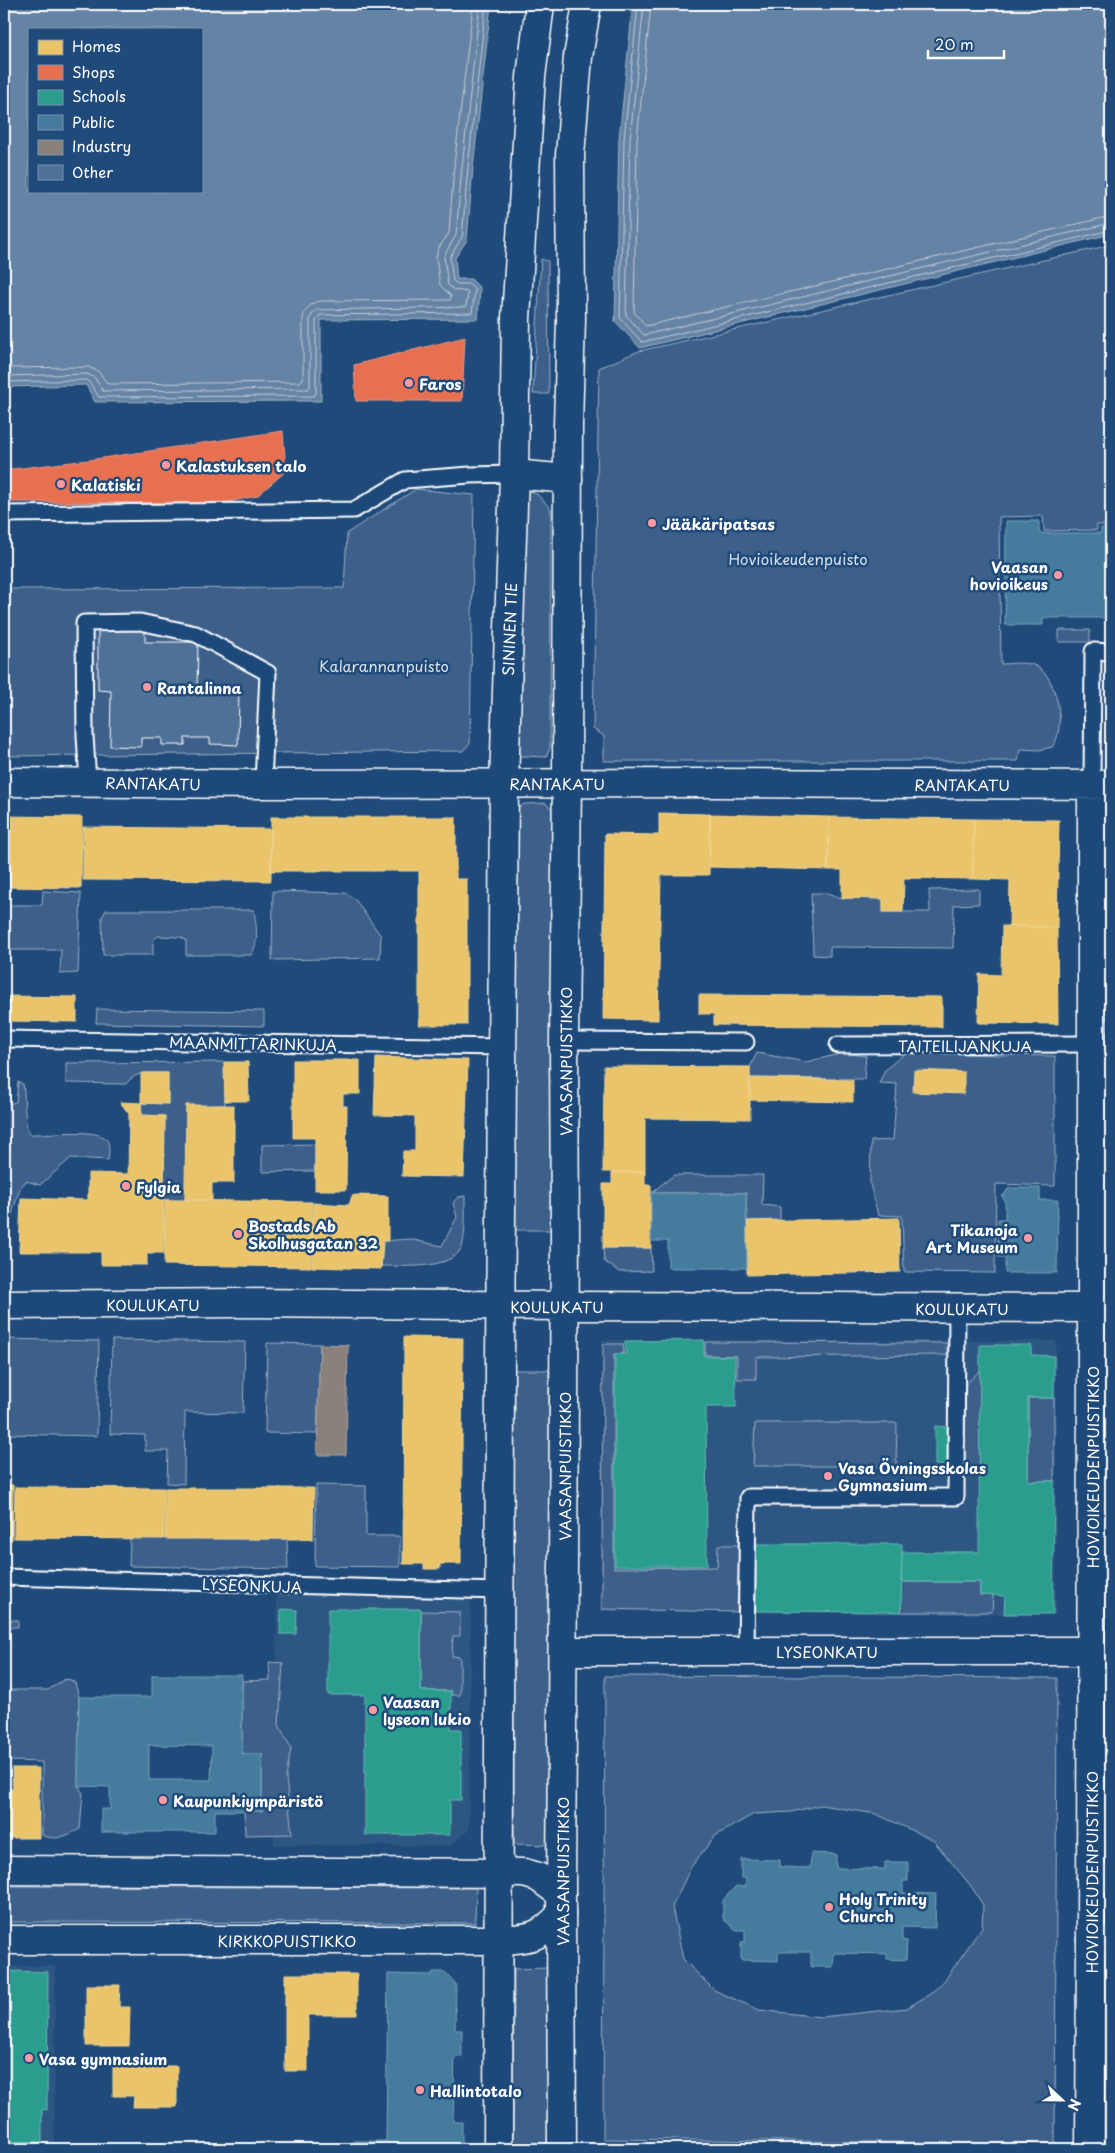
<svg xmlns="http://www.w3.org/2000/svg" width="1115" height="2153" viewBox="0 0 1115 2153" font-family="'Playpen Sans',sans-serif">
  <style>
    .built { fill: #2e5683 }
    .green { fill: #3c618b; stroke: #9eb0c5; fill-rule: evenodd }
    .water { fill: #6583a4; stroke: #a3b5c8; fill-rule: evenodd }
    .homes { fill: #e9c46a; stroke: #f0d697 }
    .shops { fill: #e76f51; stroke: #ee9a85 }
    .schools { fill: #2a9d8f; stroke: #6abab1 }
    .public { fill: #457b9d; stroke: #7da3ba; fill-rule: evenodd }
    .industry { fill: #8a817c; stroke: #ada7a3 }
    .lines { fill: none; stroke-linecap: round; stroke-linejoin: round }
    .shore { stroke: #c1cddb; stroke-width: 1 }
    .building { fill: #507197; stroke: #fff }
    .lane-casing { stroke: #fff; stroke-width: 19 }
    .street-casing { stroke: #fff; stroke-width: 31 }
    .secondary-casing { stroke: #fff; stroke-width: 31 }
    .primary-casing { stroke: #fff; stroke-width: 31 }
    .lane { stroke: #1f4a7a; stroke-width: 15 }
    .street { stroke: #1f4a7a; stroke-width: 28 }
    .secondary { stroke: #1f4a7a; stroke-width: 28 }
    .primary { stroke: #1f4a7a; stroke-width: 28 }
    .poi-dot { fill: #ff9aa2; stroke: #1f4a7a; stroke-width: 2 }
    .labels { text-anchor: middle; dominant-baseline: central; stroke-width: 5; stroke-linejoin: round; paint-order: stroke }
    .poi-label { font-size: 15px; font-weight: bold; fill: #fff; stroke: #1f4a7a; text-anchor: start }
    .park-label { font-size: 15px; fill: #d8dfe8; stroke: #1f4a7a }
    .street-label { font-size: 15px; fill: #fff; stroke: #1f4a7a }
  </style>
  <rect width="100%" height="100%" fill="#1f4a7a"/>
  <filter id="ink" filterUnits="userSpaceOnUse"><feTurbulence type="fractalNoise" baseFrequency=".02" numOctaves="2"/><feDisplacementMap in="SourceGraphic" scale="10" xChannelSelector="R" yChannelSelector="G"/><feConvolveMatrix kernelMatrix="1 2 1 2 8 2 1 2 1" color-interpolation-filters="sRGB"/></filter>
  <g filter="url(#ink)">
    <path class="built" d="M602,1340l454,1v274l-456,-4z
      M277,1585l194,6 -2,239 -20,16 -175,-1z
      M4,1966h51l-1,183h-50z"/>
    <path class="green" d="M1111,245v280h-14v5l-53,1 -1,-15 -44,1 2,147c10,0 25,-3 35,2 22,11 31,64 16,81l-12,3 -20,-1 -2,12h-414v-25l-11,-7 6,-361 40,-17z
      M541,259l7,2 1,133h-16z
      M416,489l58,6 -4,248 -7,8 -459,5v-167l340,-1 3,-55z
      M526,489l11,5 14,15 -1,239 -4,9 -24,-1 -5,-9z
      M1059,630h31v12h-31z
      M546,803l6,7 -1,420h-36l2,-421 7,-5z
      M979,889v15l-25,1 -1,43 -123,-1v9l-17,-1 -2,-62h16l15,5 41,1v13h47l-1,-22z
      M43,891l38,2 -3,80 -18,1 1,-24h-57v-45h38z
      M273,891l73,2 8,5 27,38 -1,22 -108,2z
      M106,910h148c2,16 6,31 -3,45h-65v-15l-6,-3 -22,-1 -5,4v15h-50l-1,-38z
      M97,1009l167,2v15l-168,-3z
      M1106,1017h5v248h-5z
      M757,1053l49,9 38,-9 22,3 -2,23 -114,-1v-11z
      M905,1053l150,3v130l-59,-2 -1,89 -91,-1 -2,-56 -24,-1 -8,-31 1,-43 22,-1 4,-56 -18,-1 6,-13z
      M224,1062l1,43 -39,1 -1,94h-20l-1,2 1,-86 -23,-1 -1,-12 27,1v-31c-17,0 -31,-3 -42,11l-60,-1v-20z
      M18,1082l5,2c3,17 0,34 6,50 15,1 69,-7 78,6 3,5 2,14 1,20l-37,-2 -31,27 -14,-4 -6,7 -8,26 -5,1 -3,-7v-103l12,-3z
      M315,1144v27l-53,1v-27z
      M674,1175h89l-1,30 18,2v13l-33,1 -1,-28h-95z
      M465,1196c0,15 1,33 -2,47 -5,28 -61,23 -82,23l2,-25 26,-2 33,7 15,-29 -4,-14 5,-6z
      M603,1248h48l1,23 -33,1 -15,-11z
      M4,1339l95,2 -2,95 -93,-2z
      M112,1340l133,2 -2,71 -58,-1 -1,72 -17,-1 1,-32h-23v-16l-35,-1z
      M705,1342l242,1v12l-191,2v22h-19v-23l-32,-1z
      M267,1343l53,1 -3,90 -52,-1z
      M603,1344h20l1,9 -10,1v214l103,-1 1,-22h21l-2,67 -135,-3z
      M1106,1357h5v476h-7z
      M513,1370h36l1,475 -36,-1z
      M980,1370v98h-19v-79z
      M1028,1398h26v83h-26z
      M755,1423h142l-1,43h-143z
      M316,1485l50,1v50h34v31l-85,-1z
      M130,1538l157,1 1,30 -159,-3z
      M901,1582h79v13h13l-1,17h-91z
      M421,1611l39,1v24h-7l-1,20 8,1v38h-9v-4h-30z
      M4,1620h14v7h-14z
      M269,1662l14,1 -4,62 12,23 -5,30 6,56 -47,1 -1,-24h18v-57h-20v-73l28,-1z
      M605,1676l452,2 -2,466 -452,-5zM821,1805l55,9 57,26 38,46 12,19 -1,22 -37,53 -15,14 -23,14 -86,9 -62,-7 -45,-20 -31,-31 -11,-52 19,-40 24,-31 39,-22 37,-2z
      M69,1679l6,4 4,14 -1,89 5,7 -3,36c-13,6 -24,13 -38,6v-73l-33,-1 -1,19h-4v-90h44l15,-10z
      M4,1886l472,2 -1,35 -471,-1z
      M550,1968v181h-37l1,-180z
      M1104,1979h7v170h-9z"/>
    <path class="water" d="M4,4h487l-18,164 -6,72 -12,18 2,21h14l9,9 -2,31 -157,1v81l-226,1 -9,-17 -82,2zM29,29h172v162h-172z
      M633,4h478v230l-471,114 -25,-27 4,-182z"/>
    <path class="homes" d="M659,813l51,1 -1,61h-48l-3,145 -55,-1 2,-185 54,1z
      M710,814l119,3 -1,53 -119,-3z
      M4,816l78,1 -1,71 -77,-1z
      M271,817h185v62h11v146h-48v-154h-148z
      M829,817l145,2 -1,60 -69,-1 -1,34h-20v-13l-41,-1v-28h-14z
      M974,819l85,1 -2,107 -48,-1 1,-46 -37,-1z
      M83,827l188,2v52l-188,-1z
      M1002,926l55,1 1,97 -80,-1 1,-49 22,1z
      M699,995l243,2v30l-228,-2v-11h-15z
      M4,996l73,1v25l-73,-1z
      M376,1057l92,3 -4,117 -62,-1 1,-25h12v-35l-41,-1z
      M293,1060h67v34h-17v12h4l-1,84h-31v-52h-22z
      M224,1062h24l1,39h-24z
      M604,1066l146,1v52l-105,-1v54h-42z
      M914,1070l50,2v22l-51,-2z
      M141,1073h27v31l-27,-1z
      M750,1078l103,2v22l-103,-2z
      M120,1102l21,1 1,12 23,1 -2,137h-16v12h-46v-13h-82l2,-54 67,2v-27l40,1 1,-60z
      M186,1105h48v78h-22v17h-27z
      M612,1172h33v13h6v63h-48v-64h9z
      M356,1195l32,1v45h-5l-2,28 -69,-2 1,-64 36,2 3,-9z
      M165,1200l147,2 -1,65 -147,-2z
      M899,1218l1,54 -153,3v-54z
      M404,1337l59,1 -2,226h-21v5h-16v-5h-21z
      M4,1485h9l-1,55h-8z
      M15,1487l149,1v51l-150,-1z
      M165,1488h149l-1,51h-148z
      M12,1768h27v70h-35v-49h9z
      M285,1974h72v41h-49v56h-23z
      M86,1985h34l-1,22h11l-1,39h-43z
      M113,2066h64v41h-44l1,-11h-21z"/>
    <path class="shops" d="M465,337l-3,64h-106l-2,-36z
      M283,431l3,40 -29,25 -34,7 -219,-1v-32l85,-10z"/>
    <path class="schools" d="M704,1340v16h31l1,51h-30l1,159h-92v-212h11l-1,-13z
      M980,1345h51v10l23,1v42h-26v83h26l-1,133h-49l1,-18 -25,-1v-13h-79l1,-30h77z
      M935,1426l12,1v39l-12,-1z
      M756,1544h146l-1,68 -145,-1z
      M281,1609l16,1 -1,24h-16z
      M328,1609h93v82h30v38h10v71h-11v35h-85v-140h-37z
      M4,1971l44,1 -1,138 -5,-1v33h-38z
      M4,2142h38v7h-38z"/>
    <path class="public" d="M1006,521h33v12h62v-5h10v90h-68v7h-38z
      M1009,1188h31v12h18l-1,73h-52v-16h-7v-38h7v-18l-3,-4z
      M651,1193h95l1,75h-79v-27h-17z
      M152,1675h90v79h20v57h-47v21h-114v-23h9v-22l-32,-1 1,-89h73zM149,1745l63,1 -1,34h-62z
      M811,1853l25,1v14l49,1v-7h23v19h-5v12l33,1 -1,34 -33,-1v13l5,1 -1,19 -19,-1v-5l-53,-1 -1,14h-22v-15h-33v9l-37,-1v-18h4v-12h-9l-13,-11v-19l13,-14 9,1 1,-9h-5v-19l39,1v7l30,1z
      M433,1972h12l11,12 -1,46h7v27h-7l-2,65h9v25h-9v2h-100v-8h33l2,-167 44,1z"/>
    <path class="industry" d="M320,1344l28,1 -2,110h-29z"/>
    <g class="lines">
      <path class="shore" d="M638,4l-14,135 -4,179 22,24 469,-112
        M644,4l-14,135 -4,176 18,20 467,-112
        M651,4l-14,136 -3,172 12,14 465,-110
        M4,368l84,-1 10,4 10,13 192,-2 3,-3v-61c2,-10 9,-16 19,-17l128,-1 1,-4 -11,-11 -4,-28 2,-8 11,-16 5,-67 19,-162
        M4,376l83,-2 8,4 8,13 205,-2 2,-2v-67l2,-6 5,-4 149,-3 2,-15 -14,-2 -6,-5 -4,-29 12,-21 6,-68 18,-163
        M4,382l82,-2 4,3 9,14 215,-1 2,-3v-72l4,-6 152,-2 3,-23 -6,-6h-11l-5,-3 -3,-24 12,-20 6,-70 18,-163"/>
    </g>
    <path class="building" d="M98,628l47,1v13h53l-1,50h11v-5l31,1 -1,57 -28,-1v-6h-25v7h-23v-7h-21v9l-31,-1 1,-55 -13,-1z"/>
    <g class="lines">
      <defs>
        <path id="lane" d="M4,514l350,-4 51,-30 65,-5 44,-1
          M88,782l-3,-46 -1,-113 56,-1 56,12 72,39 -5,111
          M1092,785l1,-134 18,1
          M4,1039l498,8
          M564,1041l182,1
          M838,1045l254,-1
          M4,1577l495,14
          M746,1651l2,-154h208l1,-189"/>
        <path id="street" d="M514,474l54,5
          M4,782l259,2 447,-1 401,2
          M1092,785v523
          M563,1651h529
          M4,1870l520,3 14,4 23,17
          M1091,1878h20
          M4,1940h495c31,-2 40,-1 62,-26
          M1090,2149l1,-209"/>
        <path id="secondary" d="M565,1306l546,2
          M1092,1308l-1,632h20"/>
        <path id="primary" d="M4,1305l233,-2 328,3
          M498,2149l2,-792 4,-573 10,-310 2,-156 15,-241 9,-73
          M562,2149l-1,-255 4,-657 -1,-196 3,-258 1,-358 3,-106 -1,-164 8,-98 9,-53"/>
      </defs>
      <use href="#lane" class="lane-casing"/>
      <use href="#street" class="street-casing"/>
      <use href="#secondary" class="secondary-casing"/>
      <use href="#primary" class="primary-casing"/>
      <use href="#lane" class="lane"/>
      <use href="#street" class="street"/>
      <use href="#secondary" class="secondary"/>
      <use href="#primary" class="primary"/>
    </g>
  </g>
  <g class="poi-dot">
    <circle cx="409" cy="383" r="5"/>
    <circle cx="166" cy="465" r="5"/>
    <circle cx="61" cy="484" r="5"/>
    <circle cx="652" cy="523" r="5"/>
    <circle cx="1058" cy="575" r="5"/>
    <circle cx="147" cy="687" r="5"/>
    <circle cx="126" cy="1186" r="5"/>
    <circle cx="238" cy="1234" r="5"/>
    <circle cx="1028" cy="1238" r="5"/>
    <circle cx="828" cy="1476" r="5"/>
    <circle cx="373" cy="1710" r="5"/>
    <circle cx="163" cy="1800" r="5"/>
    <circle cx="829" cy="1907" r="5"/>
    <circle cx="29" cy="2058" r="5"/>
    <circle cx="420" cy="2090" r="5"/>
  </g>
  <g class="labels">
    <g class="poi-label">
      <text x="419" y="383">Faros</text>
      <text x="176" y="465">Kalastuksen talo</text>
      <text x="71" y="484">Kalatiski</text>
      <text x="662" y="523">Jääkäripatsas</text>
      <text x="1048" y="566" text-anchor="end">Vaasan<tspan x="1048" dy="17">hovioikeus</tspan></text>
      <text x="157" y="687">Rantalinna</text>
      <text x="136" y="1186">Fylgia</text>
      <text x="248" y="1225">Bostads Ab<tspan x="248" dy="17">Skolhusgatan 32</tspan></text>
      <text x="1018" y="1229" text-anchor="end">Tikanoja<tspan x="1018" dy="17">Art Museum</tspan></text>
      <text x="838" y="1467">Vasa Övningsskolas<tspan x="838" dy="17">Gymnasium</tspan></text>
      <text x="383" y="1701">Vaasan<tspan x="383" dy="17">lyseon lukio</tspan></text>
      <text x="173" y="1800">Kaupunkiympäristö</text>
      <text x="839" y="1898">Holy Trinity<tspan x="839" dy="17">Church</tspan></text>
      <text x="39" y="2058">Vasa gymnasium</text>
      <text x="430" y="2090">Hallintotalo</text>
    </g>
    <g class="park-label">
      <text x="798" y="558">Hovioikeudenpuisto</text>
      <text x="384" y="665">Kalarannanpuisto</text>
    </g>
    <g class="street-label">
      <text transform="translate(509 629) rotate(-88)">SININEN TIE</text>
      <text transform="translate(153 783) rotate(1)">RANTAKATU</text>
      <text x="557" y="783">RANTAKATU</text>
      <text x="962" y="784">RANTAKATU</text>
      <text transform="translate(253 1043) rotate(1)">MAANMITTARINKUJA</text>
      <text x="965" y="1045">TAITEILIJANKUJA</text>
      <text transform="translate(565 1061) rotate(-90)">VAASANPUISTIKKO</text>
      <text x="153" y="1304">KOULUKATU</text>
      <text x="557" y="1306">KOULUKATU</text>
      <text x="962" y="1308">KOULUKATU</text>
      <text transform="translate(564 1466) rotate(-90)">VAASANPUISTIKKO</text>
      <text transform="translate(1092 1467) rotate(-90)">HOVIOIKEUDENPUISTIKKO</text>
      <text transform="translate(252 1585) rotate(2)">LYSEONKUJA</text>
      <text x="827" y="1651">LYSEONKATU</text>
      <text transform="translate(562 1871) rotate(-90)">VAASANPUISTIKKO</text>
      <text transform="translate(1091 1872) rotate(-90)">HOVIOIKEUDENPUISTIKKO</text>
      <text x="287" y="1940">KIRKKOPUISTIKKO</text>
    </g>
  </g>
  <rect width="1115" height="2153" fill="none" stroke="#1f4a7a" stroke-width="20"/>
  <rect x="10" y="10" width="1095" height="2133" fill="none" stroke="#fff" stroke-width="2" filter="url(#ink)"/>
  <rect x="28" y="28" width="175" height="165" fill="#1f4a7a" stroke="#7992af"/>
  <rect x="38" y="40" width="25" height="15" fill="#e9c46a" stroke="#7992af"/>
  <text x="72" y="52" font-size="15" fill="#ffffff">Homes</text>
  <rect x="38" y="65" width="25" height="15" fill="#e76f51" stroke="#7992af"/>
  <text x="72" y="78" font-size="15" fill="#ffffff">Shops</text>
  <rect x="38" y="90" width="25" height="15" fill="#2a9d8f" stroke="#7992af"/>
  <text x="72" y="102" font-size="15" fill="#ffffff">Schools</text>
  <rect x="38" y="115" width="25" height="15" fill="#457b9d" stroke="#7992af"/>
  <text x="72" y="128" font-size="15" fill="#ffffff">Public</text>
  <rect x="38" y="140" width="25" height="15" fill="#8a817c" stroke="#7992af"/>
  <text x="72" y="152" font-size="15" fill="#ffffff">Industry</text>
  <rect x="38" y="165" width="25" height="15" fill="#507197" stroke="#7992af"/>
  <text x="72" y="178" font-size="15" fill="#ffffff">Other</text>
  <g transform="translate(1062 2100) rotate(112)" stroke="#1f4a7a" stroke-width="4" paint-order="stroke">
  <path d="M0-4L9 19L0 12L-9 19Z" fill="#ffffff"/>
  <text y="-8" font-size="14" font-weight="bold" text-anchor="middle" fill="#ffffff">N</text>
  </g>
  <path d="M928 50v8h76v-8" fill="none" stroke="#ffffff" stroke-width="2.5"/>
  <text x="935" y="50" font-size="15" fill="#ffffff" stroke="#1f4a7a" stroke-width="4" paint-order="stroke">20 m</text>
</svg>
